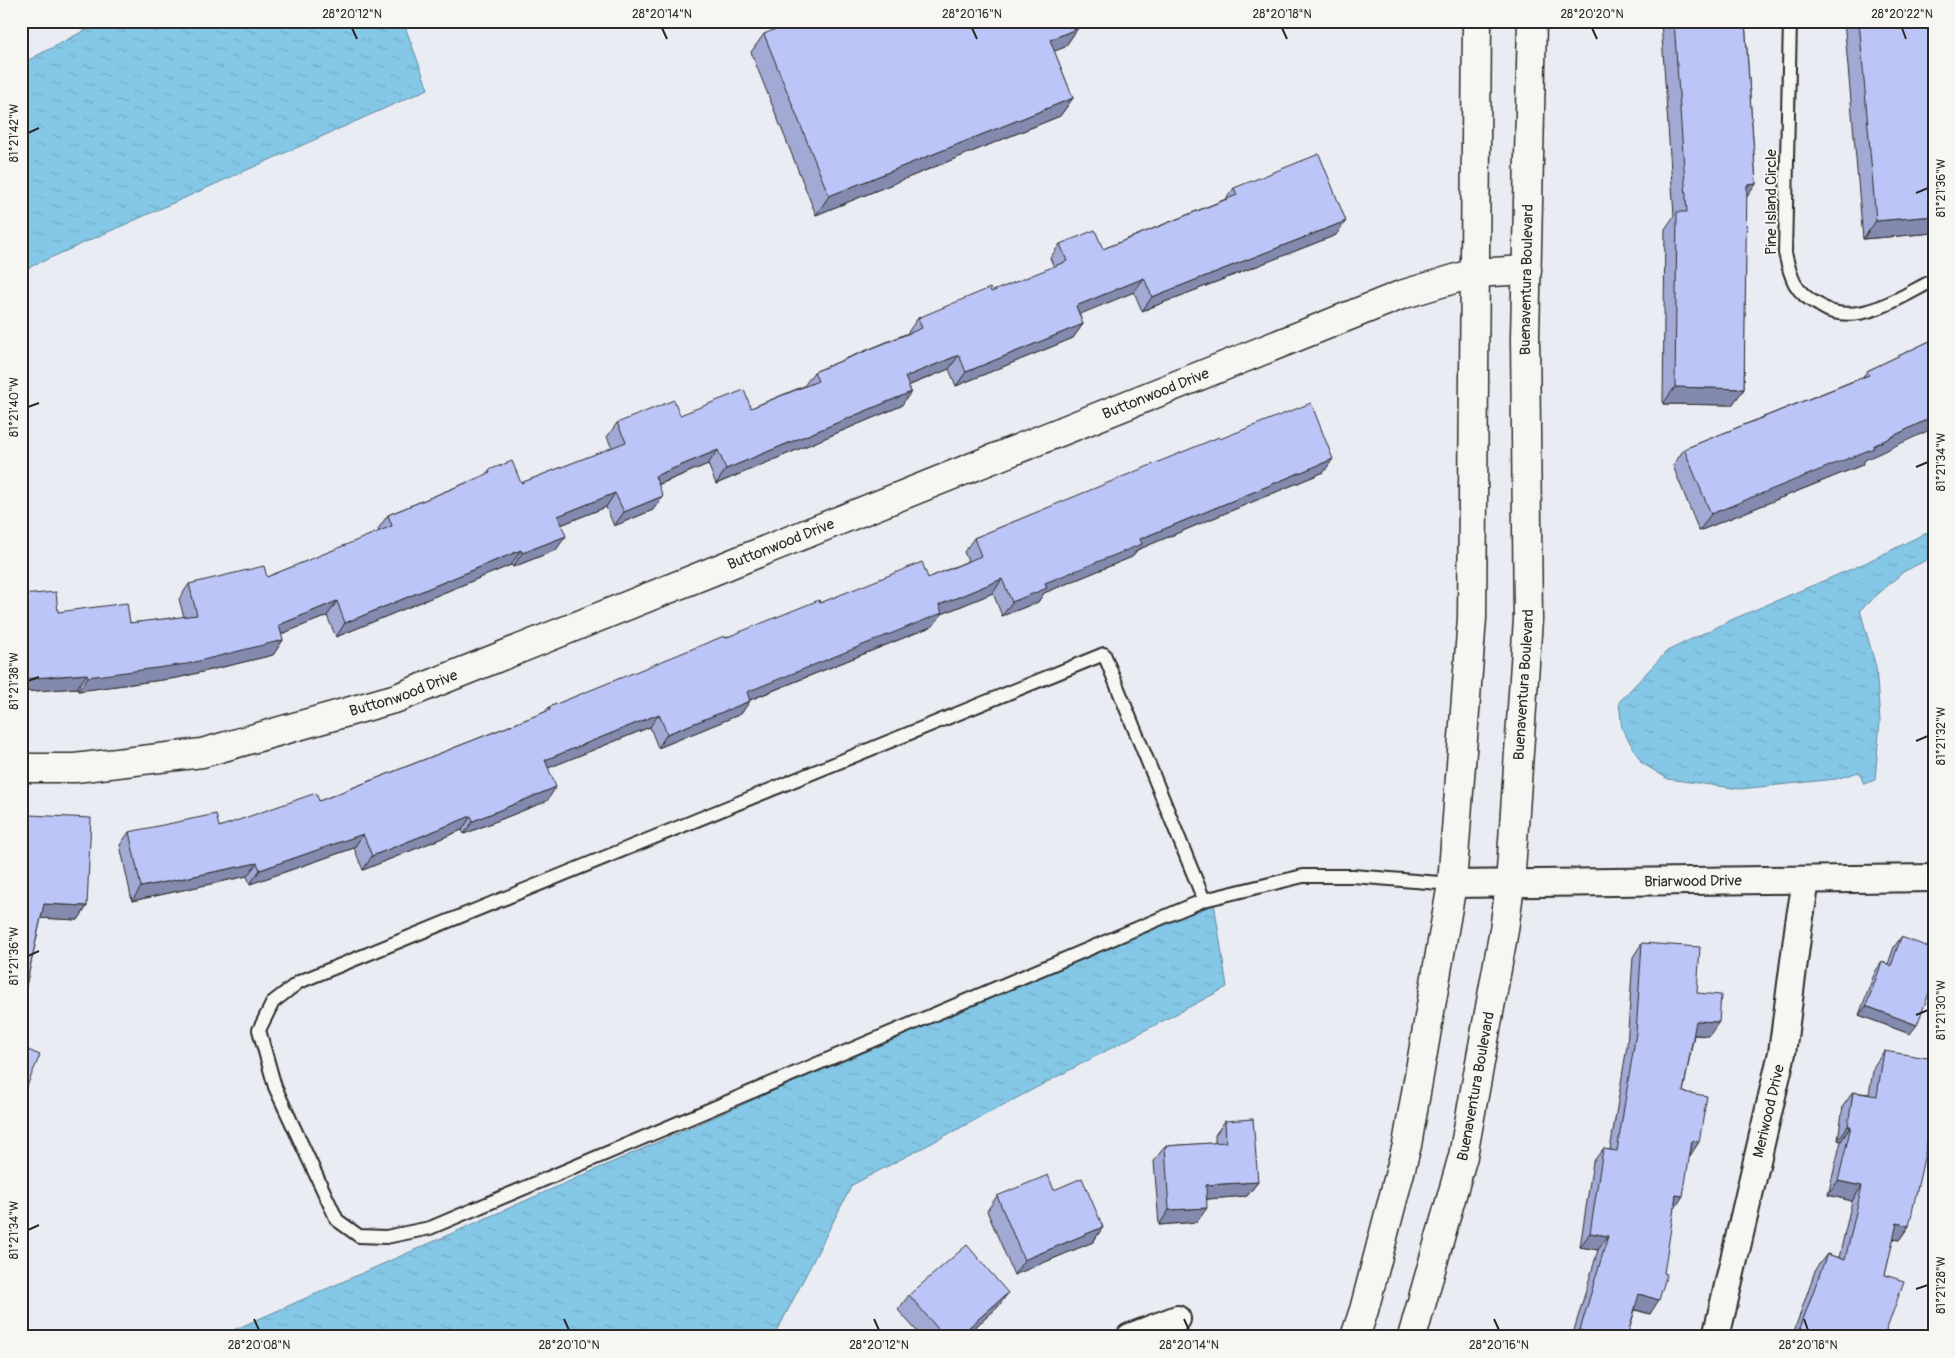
<svg xmlns="http://www.w3.org/2000/svg" width="1955" height="1358" viewBox="0 0 1955 1358" font-family="Pangolin,sans-serif">
  <style>
    .water { fill: url(#water-ripples); stroke: #61899b }
    .lines { fill: none; stroke-linecap: round; stroke-linejoin: round }
    .service-casing { stroke: #2b2b2b; stroke-width: 16 }
    .minor-casing { stroke: #2b2b2b; stroke-width: 30 }
    .tertiary-casing { stroke: #2b2b2b; stroke-width: 31 }
    .secondary-casing { stroke: #2b2b2b; stroke-width: 31 }
    .service { stroke: #f6f6f2; stroke-width: 12 }
    .minor { stroke: #f6f6f2; stroke-width: 26 }
    .tertiary { stroke: #f6f6f2; stroke-width: 28 }
    .secondary { stroke: #f6f6f2; stroke-width: 28 }
    .wall { fill: #a2a9d4; stroke: #2b2b2b }
    .shaded-wall { fill: #848aad; stroke: #2b2b2b }
    .building { fill: #bcc5f7; stroke: #2b2b2b }
    .ticks { fill: none; stroke: #2b2b2b; stroke-width: 2 }
    .labels { text-anchor: middle; dominant-baseline: central; stroke-width: 4; stroke-linejoin: round; paint-order: stroke }
    .street-label { font-size: 15px; fill: #2b2b2b; stroke: #f6f6f2 }
    .neatline { fill: none; stroke: #2b2b2b; stroke-width: 2 }
    .ticks-label { font-size: 12px; text-anchor: middle; fill: #2b2b2b }
  </style>
  <defs>
    <pattern id="water-ripples" width="26" height="14" patternUnits="userSpaceOnUse" patternTransform="scale(1.25)"><rect width="26" height="14" fill="#85c7e6"/><path d="M2 4q2-2 4 0t4 0M15 11q2-2 4 0t4 0" fill="none" stroke="#73abc5"/></pattern>
  </defs>
  <rect width="100%" height="100%" fill="#eaecf3"/>
  <filter id="ink" filterUnits="userSpaceOnUse"><feTurbulence type="fractalNoise" baseFrequency=".02" numOctaves="2"/><feDisplacementMap in="SourceGraphic" scale="10" xChannelSelector="R" yChannelSelector="G"/><feConvolveMatrix kernelMatrix="1 2 1 2 8 2 1 2 1" color-interpolation-filters="sRGB"/></filter>
  <g filter="url(#ink)">
    <path class="water" d="M105,21h298l25,68 -407,182v-207l70,-37z
      M1934,529v27l-31,16 -43,38 16,57 4,54 -5,59 -11,4 -5,-12 -23,7 -96,10 -72,-10 -26,-16 -20,-34 -3,-27 48,-51 64,-31 132,-56z
      M1213,896l14,91 -375,198 -78,152h-556z"/>
    <g class="lines">
      <defs>
        <path id="service" d="M1790,21l-5,232c6,26 10,40 34,52 5,3 9,6 14,7 35,9 71,-17 101,-32
          M1204,900l-100,-246 -805,328 -26,20 -14,28 16,57 62,133 22,16 27,1 44,-9 774,-328 99,-24h50l99,8"/>
        <g id="minor">
          <path id="s1" d="M1452,884l482,-6"/>
          <path d="M1130,1337l47,-18"/>
          <path id="s2" d="M1716,1337l66,-284 17,-130 7,-42"/>
        </g>
        <g id="tertiary">
          <path id="s3" d="M21,768h54l127,-15 195,-55 1004,-403 73,-22 53,-3"/>
        </g>
        <g id="secondary">
          <path d="M1355,1337l9,-27 43,-165 45,-261 20,-266 5,-597"/>
          <path id="s4" d="M1412,1337l51,-181 41,-226 6,-45 18,-266 -3,-281 7,-317"/>
        </g>
      </defs>
      <use href="#service" class="service-casing"/>
      <use href="#minor" class="minor-casing"/>
      <use href="#tertiary" class="tertiary-casing"/>
      <use href="#secondary" class="secondary-casing"/>
      <use href="#service" class="service"/>
      <use href="#minor" class="minor"/>
      <use href="#tertiary" class="tertiary"/>
      <use href="#secondary" class="secondary"/>
    </g>
    <path class="wall" d="M1661,21h84l11,163 -10,13 -2,192 -12,16 -69,-1 2,-175 9,-13z
      M1844,21h87l3,27v185l-71,6z
      M1078,28l-13,19 -11,4 19,47 -13,18 -244,99 -65,-163 13,-18z
      M1234,188l102,47 -194,76 -8,-19 -55,22 4,10 -10,14 -117,48 -7,-17 -41,17 -7,20 -185,78 -8,-20 -50,21 -5,25 -39,16 -8,-19 -45,18 -5,25 -43,17 -2,-2 -175,72 -9,-21 -46,18 2,6 -10,15 -96,23 -99,13 -1,-3 -56,4v-97l37,17 72,11 54,-6 -5,-18 10,-15 78,-7 112,-45 -1,-3 10,-14 97,-40 4,-5 32,13 91,-35 -5,-11 10,-14 63,-8 71,-7 53,-22 10,-14 94,-39v-1l10,-14 73,-26 63,-25 -4,-9 10,-14 43,5 123,-50z
      M1934,339l-72,126 -163,66 -26,-65 11,-17 179,-72 4,-6z
      M1220,439l104,33 -187,78 -5,7 -88,36 -6,9 -36,14 -9,-23 -51,21 -9,12 -183,74 -9,14 -83,34 -8,-21 -102,41 -1,33 -83,33 -2,-4 -99,40 -9,-22 -104,36 -3,-8 -115,25 -12,-56 9,-13 90,-5 100,-26 226,-89 4,-5 176,-69 95,-35 108,-25 40,-17 -4,-9 10,-14z
      M29,815l58,91 -9,14 -37,-2 -20,90v-182z
      M1901,937l9,97 -51,-19 16,-43 7,-10 6,2 6,-17z
      M1642,943l55,50 12,43 -15,-1 -11,57 6,64 -15,53 -24,105 -15,-4 -8,27h-55l26,-87 -18,-3 13,-85 10,-13 7,1 17,-104 6,-89z
      M1884,1051l25,175 -10,14 -6,-1 -8,36 -1,62h-92l24,-69 11,-14 12,4 13,-57 -24,-6 13,-54 -3,-1 5,-34 10,-14 16,2 5,-28z
      M1225,1121l33,61 -11,14 -40,3 -10,23 -38,3 -5,-64 11,-15 50,-3v-8z
      M1054,1190l49,37 -10,15 -79,33 -27,-64 10,-15z
      M909,1295l89,12 -34,30h-42l-24,-27z"/>
    <path class="shaded-wall" d="M1078,28l-13,19 -28,11 13,-18z
      M1073,98l-13,18 -244,99 13,-19z
      M1756,184l-12,17 3,-16z
      M1934,216v17l-71,6 13,-18z
      M1346,221l-10,14 -194,76 10,-14z
      M1144,278l-10,14 -68,28 10,-14z
      M1083,324l-10,14 -117,48 10,-14z
      M959,355l-10,14 -54,22 10,-14z
      M1675,387l69,2 -12,16 -69,-1z
      M911,392l-10,14 -185,78 10,-15z
      M1934,416v12l-69,32 -3,5 -163,66 12,-17 162,-68z
      M718,450l-10,14 -63,26 10,-14z
      M1333,459l-9,13 -187,78 -5,7 -88,36 -6,9 -36,14 10,-14 33,-19 95,-44z
      M615,493l-9,14 -58,23 10,-14z
      M663,496l-10,14 -39,16 10,-14z
      M566,536l-10,14 -43,17 9,-14z
      M521,550l-10,15 -175,72 9,-14z
      M1002,579l-9,14 -51,21 -9,12 -196,79 10,-13 192,-87z
      M337,601l-10,15 -58,23 10,-14z
      M283,640l-10,15 -96,23 -99,13 10,-14z
      M87,674l-10,14 -56,4v-13z
      M750,701l-9,13 -83,34 9,-14z
      M659,714l-9,13 -114,46 9,-13z
      M556,787l-9,14 -83,33 9,-13z
      M471,816l-9,14 -99,40 9,-14z
      M363,834l-9,14 -104,36 10,-14z
      M257,863l-10,13 -115,25 9,-14z
      M44,904l43,2 -9,14 -43,-2z
      M1866,1006l51,19 -7,9 -51,-19z
      M1696,1021l23,1 -10,14 -23,-2z
      M1848,1126h3l-10,15 -3,-1z
      M1692,1141l7,1 -9,14z
      M1838,1181l24,5 -10,15 -24,-6z
      M1258,1182l-11,14 -51,4 10,-15z
      M1676,1195l7,1 -9,14z
      M1207,1208l-10,14 -38,3 10,-15z
      M1897,1223l12,3 -10,14 -12,-3z
      M1103,1227l-10,15 -79,33 10,-15z
      M1590,1233l18,3 -10,14 -18,-3z
      M1008,1293l-10,14 -34,30h-6z
      M1639,1294l20,6 -9,14 -20,-6z
      M1800,1328l17,6 -2,3h-21z
      M1580,1330l21,6 -26,1z"/>
    <path class="building" d="M795,21h281l2,7 -28,12 23,58 -244,98 -65,-162z
      M1674,21h71l11,163 -9,1 -3,204 -69,-2 2,-175h10z
      M1859,21h72l3,27v168l-58,5z
      M1319,154l27,67 -194,76 -8,-19 -68,28 7,18 -117,48 -7,-17 -54,22 6,15 -185,77 -8,-19 -63,26 8,20 -39,16 -9,-19 -57,23 8,20 -44,17 -1,-3 -176,73 -8,-22 -58,24 4,15 -96,24 -99,13 -1,-3 -66,5v-84l35,-3 2,20 69,-9 3,20 67,-8 -8,-31 75,-18 3,11 125,-51 -4,-11 102,-42 -1,-3 23,-9 9,22 105,-41 -9,-19 57,-23 6,15 64,-25 7,18 67,-27 -4,-9 108,-44 -4,-10 72,-30 1,4 76,-31 -7,-17 35,-14 8,19 134,-54 -3,-7z
      M1934,339v77l-61,30 1,2 -163,66 -27,-65 185,-74 -2,-4z
      M1311,403l22,56 -193,80 2,5 -97,39 2,5 -35,14 -10,-23 -63,26 3,8 -195,79 3,9 -83,33 -8,-20 -114,46 11,27 -83,34 -2,-5 -99,40 -9,-22 -103,36 -3,-7 -116,24 -12,-55 87,-18 3,13 97,-34 3,8 231,-91 -1,-3 175,-71 1,2 94,-38 1,3 102,-41 6,16 53,-22 -7,-18 245,-101 1,2z
      M29,815l62,3 -4,88 -43,-2 -23,104v-149h6z
      M1901,937l33,12v31l-17,45 -51,-19 16,-44 9,4z
      M1642,943l58,4 -3,46 24,2 -2,27 -23,-1 -13,71 24,4 -8,46 -7,-1 -9,55 -7,-1 -12,78 3,1 -8,26 -20,-6 -12,43h-26v-1l-21,-6 28,-94 -18,-3 13,-84 14,2 19,-118z
      M21,1047l19,8 -19,45z
      M1884,1051l50,8v40l-8,50 -17,77 -12,-3 -12,52 19,6 -20,56h-68l1,-3 -17,-6 27,-74 18,6 17,-74 -24,-5 13,-55h-3l5,-34 24,4z
      M1253,1119l5,63 -52,3 1,23 -38,2 -4,-64 61,-4 -1,-21z
      M1048,1175l6,15 28,-12 21,49 -79,33 -27,-64z
      M967,1245l41,48 -50,44h-13l-36,-42z"/>
  </g>
  <path class="ticks" d="M352,28l5,11M662,28l5,11M972,28l5,11M1282,28l5,11M1592,28l5,11M1902,28l4,11M28,133l11,-5M1916,193l12,-5M28,407l11,-4M1916,467l12,-5M28,681l11,-4M1916,741l12,-5M28,956l11,-5M1916,1015l12,-5M28,1230l11,-5M1916,1289l12,-4M254,1319l5,11M564,1319l5,11M874,1319l5,11M1184,1319l5,11M1494,1319l5,11M1804,1319l4,11"/>
  <g class="labels">
    <g class="street-label">
      <text transform="translate(1771 202) rotate(-90)">Pine Island Circle</text>
      <text stroke="none"><textPath href="#s4" startOffset="1069">Buenaventura Boulevard</textPath></text>
      <text stroke="none"><textPath href="#s3" startOffset="1202">Buttonwood Drive</textPath></text>
      <text stroke="none"><textPath href="#s3" startOffset="798">Buttonwood Drive</textPath></text>
      <text stroke="none"><textPath href="#s4" startOffset="664">Buenaventura Boulevard</textPath></text>
      <text stroke="none"><textPath href="#s3" startOffset="392">Buttonwood Drive</textPath></text>
      <text stroke="none"><textPath href="#s1" startOffset="241">Briarwood Drive</textPath></text>
      <text stroke="none"><textPath href="#s4" startOffset="259">Buenaventura Boulevard</textPath></text>
      <text stroke="none"><textPath href="#s2" startOffset="232">Meriwood Drive</textPath></text>
    </g>
  </g>
  <rect width="1955" height="1358" fill="none" stroke="#f6f6f2" stroke-width="55"/>
  <rect x="28" y="28" width="1900" height="1302" class="neatline"/>
  <g class="ticks-label">
    <text x="352" y="18">28°20'12"N</text>
    <text x="662" y="18">28°20'14"N</text>
    <text x="972" y="18">28°20'16"N</text>
    <text x="1282" y="18">28°20'18"N</text>
    <text x="1592" y="18">28°20'20"N</text>
    <text x="1902" y="18">28°20'22"N</text>
    <text transform="translate(14 133) rotate(-90)" y="4">81°21'42"W</text>
    <text transform="translate(1941 188) rotate(-90)" y="4">81°21'36"W</text>
    <text transform="translate(14 407) rotate(-90)" y="4">81°21'40"W</text>
    <text transform="translate(1941 462) rotate(-90)" y="4">81°21'34"W</text>
    <text transform="translate(14 681) rotate(-90)" y="4">81°21'38"W</text>
    <text transform="translate(1941 736) rotate(-90)" y="4">81°21'32"W</text>
    <text transform="translate(14 956) rotate(-90)" y="4">81°21'36"W</text>
    <text transform="translate(1941 1010) rotate(-90)" y="4">81°21'30"W</text>
    <text transform="translate(14 1230) rotate(-90)" y="4">81°21'34"W</text>
    <text transform="translate(1941 1285) rotate(-90)" y="4">81°21'28"W</text>
    <text x="259" y="1349">28°20'08"N</text>
    <text x="569" y="1349">28°20'10"N</text>
    <text x="879" y="1349">28°20'12"N</text>
    <text x="1189" y="1349">28°20'14"N</text>
    <text x="1499" y="1349">28°20'16"N</text>
    <text x="1808" y="1349">28°20'18"N</text>
  </g>
</svg>
